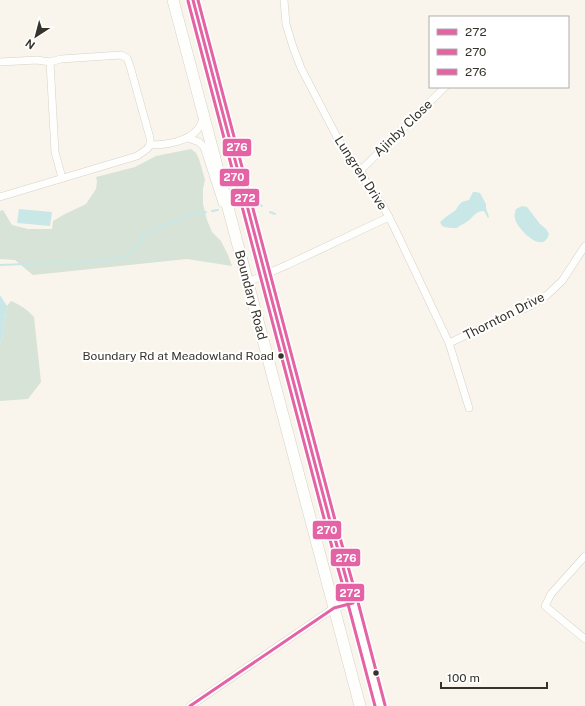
<svg xmlns="http://www.w3.org/2000/svg" width="585" height="706" viewBox="0 0 585 706" font-family="'Public Sans',sans-serif">
<style>
.green{fill:#d7e3d7}
.water{fill:#c9e7e6}
.lines{fill:none;stroke-linecap:round;stroke-linejoin:round}
.stream{stroke:#c9e7e6;stroke-width:2}
.minor-casing{stroke:#d5d2ca;stroke-width:8}
.trunk-casing{stroke:#d5d2ca;stroke-width:12}
.minor{stroke:#fefefc;stroke-width:7}
.trunk{stroke:#fefefc;stroke-width:11}
.bus-1-casing{stroke:#fff;stroke-width:6}
.bus-2-casing{stroke:#fff;stroke-width:6}
.bus-3-casing{stroke:#fff;stroke-width:6}
.bus-1{stroke:#e463a4;stroke-width:3}
.bus-2{stroke:#e463a4;stroke-width:3}
.bus-3{stroke:#e463a4;stroke-width:3}
.bus-dot{fill:#36332b;stroke:#fff;stroke-width:1.5}
.labels{text-anchor:middle;dominant-baseline:central;stroke-width:4;stroke-linejoin:round;paint-order:stroke}
.bus-label{font-size:12px;fill:#36332b;stroke:#fff;text-anchor:end}
.street-label{font-size:13px;fill:#36332b;stroke:#fff}
.line-badge{stroke:#fff;stroke-width:1.5}
.badge-label{font-size:11px;text-anchor:middle;font-weight:bold;fill:#fff}
</style>
<rect width="100%" height="100%" fill="#f9f5ec"/>
<!-- green -->
<g class="green">
<path d="M191,149L196,153L199,159L205,180L203,189V204L207,220L212,232L221,241L228,255L232,266L187,259L33,275L15,260L0,259V211L3,210L12,225L28,229H52L53,221L65,214L86,204L96,189L97,181L96,177L135,167L156,156Z"/>
<path d="M11,301C20,305 27,309 34,317L41,382L28,399L0,401V342L2,340L7,306Z"/>
</g>
<!-- water -->
<g class="water">
<path d="M473,192H476L480,193L486,204V208L489,217L488,218L484,211C476,211 473,217 468,221C464,224 460,225 457,228C452,228 447,228 442,226L440,222L447,216L456,210L458,206L462,202L469,200Z"/>
<path d="M522,206L527,207L540,224L546,229L549,234C543,256 517,228 515,219C514,216 515,212 516,209Z"/>
<path d="M19,209L52,212L50,226L17,223Z"/>
<path d="M0,295L7,306L2,340L0,342Z"/>
</g>
<g class="lines">
<!-- stream -->
<g class="stream">
<path d="M258,203L262,206"/>
<path d="M212,211L218,210"/>
<path d="M270,212L275,214"/>
<path d="M0,265L102,261L125,257L138,247L143,234L171,223L188,214L206,212"/>
</g>
<defs>
<g id="minor">
<path d="M284,0L286,24L293,47L301,68L337,137L350,159L361,170L367,185L382,204L395,229L449,343L469,408"/>
<path d="M0,62L37,60L50,62L61,59L121,55L127,58L130,66L150,138V145"/>
<path d="M50,62L55,152L62,178"/>
<path d="M188,138L199,142L204,147L222,203"/>
<path d="M150,145C165,145 188,142 198,129C201,126 202,121 203,117"/>
<path d="M361,170L445,87"/>
<path d="M0,197L137,156L147,149L150,145"/>
<path d="M248,282L287,265L389,217"/>
<path d="M449,343L532,305L547,295L562,281L585,246"/>
<path d="M585,556L551,594L545,606L585,639"/>
<path d="M190,706L334,608L353,603"/>
</g>
<g id="trunk">
<path d="M173,0L360,706"/>
<path d="M193,0L330,521L353,603L380,706"/>
</g>
</defs>
<!-- minor casing -->
<use href="#minor" class="minor-casing"/>
<!-- trunk casing -->
<use href="#trunk" class="trunk-casing"/>
<!-- minor -->
<use href="#minor" class="minor"/>
<!-- trunk -->
<use href="#trunk" class="trunk"/>
<defs>
<path id="bus-1" d="M190,706L334,608L353,603L330,521L193,0"/>
<path id="bus-2" d="M188,1L325,522L348,604L375,706"/>
<path id="bus-3" d="M198,0L335,520L358,602L385,705"/>
</defs>
<!-- bus-1 casing -->
<use href="#bus-1" class="bus-1-casing"/>
<!-- bus-2 casing -->
<use href="#bus-2" class="bus-2-casing"/>
<!-- bus-3 casing -->
<use href="#bus-3" class="bus-3-casing"/>
<!-- bus-1 -->
<use href="#bus-1" class="bus-1"/>
<!-- bus-2 -->
<use href="#bus-2" class="bus-2"/>
<!-- bus-3 -->
<use href="#bus-3" class="bus-3"/>
</g>
<!-- markers -->
<g class="bus-dot">
<circle cx="281" cy="356" r="3.5"/>
<circle cx="376" cy="673" r="3.5"/>
</g>
<g class="labels">
<!-- bus labels -->
<g class="bus-label">
<text x="274" y="356">Boundary Rd at Meadowland Road</text>
</g>
<!-- street labels -->
<g class="street-label">
<text transform="translate(403 128) rotate(-44)">Ajinby Close</text>
<text transform="translate(361 173) rotate(57)">Lungren Drive</text>
<text transform="translate(251 295) rotate(75)">Boundary Road</text>
<text transform="translate(504 316) rotate(-27)">Thornton Drive</text>
</g>
</g>
<g class="line-badge">
<rect x="222" y="138" width="30" height="19" rx="4" fill="#e463a4"/>
<rect x="219" y="168" width="31" height="19" rx="4" fill="#e463a4"/>
<rect x="230" y="188" width="30" height="19" rx="4" fill="#e463a4"/>
<rect x="312" y="520" width="30" height="20" rx="4" fill="#e463a4"/>
<rect x="330" y="548" width="31" height="19" rx="4" fill="#e463a4"/>
<rect x="335" y="583" width="30" height="19" rx="4" fill="#e463a4"/>
</g>
<g class="badge-label">
<text x="237" y="151">276</text>
<text x="234" y="181">270</text>
<text x="245" y="202">272</text>
<text x="327" y="534">270</text>
<text x="346" y="562">276</text>
<text x="350" y="597">272</text>
</g>
<!-- legend -->
<rect x="429" y="16" width="140" height="72" fill="#ffffff" stroke="#afadaa"/>
<rect x="437" y="29" width="20" height="6" fill="#e463a4" stroke="#afadaa"/>
<text x="465" y="36" font-size="12" fill="#36332b">272</text>
<rect x="437" y="49" width="20" height="6" fill="#e463a4" stroke="#afadaa"/>
<text x="465" y="56" font-size="12" fill="#36332b">270</text>
<rect x="437" y="69" width="20" height="6" fill="#e463a4" stroke="#afadaa"/>
<text x="465" y="76" font-size="12" fill="#36332b">276</text>
<!-- north arrow -->
<g transform="translate(36 36) rotate(216)" stroke="#ffffff" stroke-width="3" paint-order="stroke">
<path d="M0-3L7 15L0 10L-7 15Z" fill="#36332b"/>
<text y="-6" font-size="11" font-weight="bold" text-anchor="middle" fill="#36332b">N</text>
</g>
<!-- scale -->
<path d="M441 682v6h106v-6" fill="none" stroke="#36332b" stroke-width="2"/>
<text x="447" y="682" font-size="12" fill="#36332b" stroke="#ffffff" stroke-width="3" paint-order="stroke">100 m</text>
</svg>
